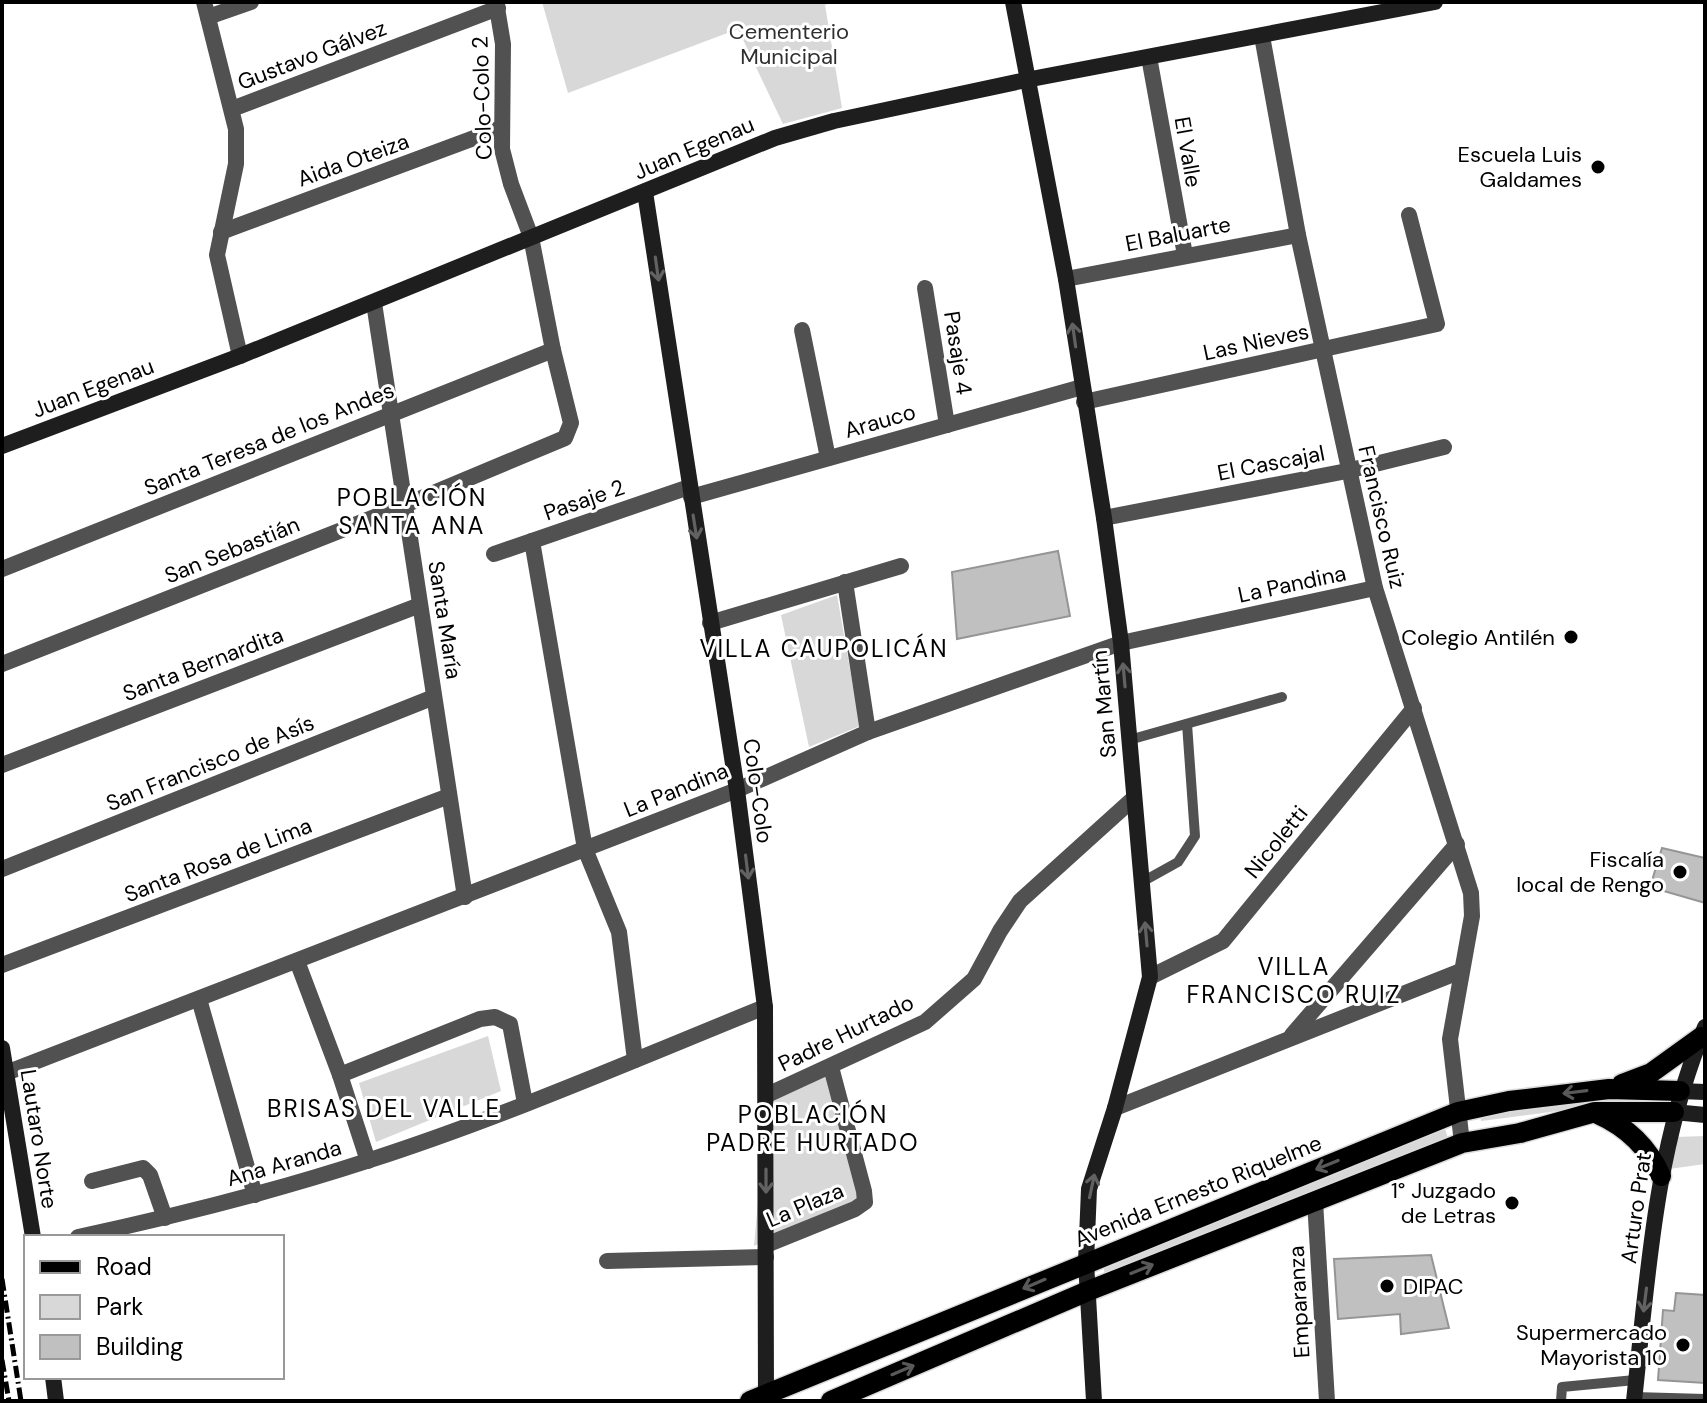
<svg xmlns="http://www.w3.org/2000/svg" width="1707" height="1403" viewBox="0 0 1707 1403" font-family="'DM Sans',sans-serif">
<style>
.green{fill:#d8d8d8}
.building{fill:#c0c0c0;stroke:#959595;stroke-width:2}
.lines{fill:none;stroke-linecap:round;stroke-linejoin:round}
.primary-casing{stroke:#dbdbdb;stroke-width:23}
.lane{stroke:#515151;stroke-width:10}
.street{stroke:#515151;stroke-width:16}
.secondary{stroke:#1e1e1e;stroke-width:16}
.primary{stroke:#000;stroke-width:20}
.rail{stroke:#000;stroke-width:5;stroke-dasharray:12 4 2 4;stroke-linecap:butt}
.oneway{stroke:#626262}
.oneway2{stroke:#595959}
.poi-dot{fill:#000;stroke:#fff;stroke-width:3}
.labels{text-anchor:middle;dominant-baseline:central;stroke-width:6;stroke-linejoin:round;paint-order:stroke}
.park-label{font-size:22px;fill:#2f2f2f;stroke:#fff}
.street-label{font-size:22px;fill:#000;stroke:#fff}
.poi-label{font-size:22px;fill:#000;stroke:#fff;text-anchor:end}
.neighbourhood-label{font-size:24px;letter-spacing:2px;fill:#000;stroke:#fff}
</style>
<rect width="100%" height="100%" fill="#fff"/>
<!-- green -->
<g class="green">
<path d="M542,2H833L825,5L842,108L783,124L738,29L568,93Z"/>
<path d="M837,595L860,726L809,747L781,615Z"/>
<path d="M488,1036L501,1091L376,1142L359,1083Z"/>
<path d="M826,1073L859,1200L754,1246L767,1100Z"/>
<path d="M1635,1092V1105L1573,1109L1481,1121L1480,1111Z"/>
<path d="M1445,1129L1449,1141L1105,1276L1103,1264Z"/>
<path d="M1705,1136V1164L1669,1169L1675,1137Z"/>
</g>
<!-- building -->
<g class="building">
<path d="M1058,551L1070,616L957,639L952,572Z"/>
<path d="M1662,848L1705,858V903L1650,887Z"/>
<path d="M1431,1255L1449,1328L1401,1334L1400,1314L1338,1319L1334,1259Z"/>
<path d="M1676,1293L1705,1295V1383L1658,1380L1663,1310L1674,1311Z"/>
</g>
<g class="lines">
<defs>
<g id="primary">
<path d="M1622,1084L1651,1073L1701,1037"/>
<path d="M1598,1114C1627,1127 1648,1147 1661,1176"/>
<path d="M750,1401L1458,1112L1509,1101L1609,1089L1680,1091"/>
<path d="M831,1401L1088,1291L1462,1143L1520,1133L1595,1112H1674"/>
</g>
</defs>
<!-- primary casing -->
<use href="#primary" class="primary-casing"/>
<!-- lane -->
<g class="lane">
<path d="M1129,740L1282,697"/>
<path d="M1142,882L1178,862L1195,836L1187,724"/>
<path d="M1634,1397L1705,1399"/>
<path d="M1561,1401L1562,1387L1635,1380"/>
</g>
<!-- street -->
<g class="street">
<path d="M204,2L236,129V164L217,255L240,356"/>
<path d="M208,17L251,2"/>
<path d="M1262,36L1298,235L1375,588L1471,893L1472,916L1450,1039L1462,1143"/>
<path d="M1149,57L1185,255"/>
<path d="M232,109L498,8"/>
<path d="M221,232L501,128"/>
<path d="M1066,279L1298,235"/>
<path d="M925,288L947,425"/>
<path d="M374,303L465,897"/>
<path d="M802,330L828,458"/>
<path d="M1084,402L1437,324L1409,215"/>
<path d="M691,497L1082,387"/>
<path d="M1104,518L1347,471L1444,447"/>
<path d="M532,541L585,849L619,932L635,1060"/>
<path d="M494,554L689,487"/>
<path d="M2,569L553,350"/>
<path d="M845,582L868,732"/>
<path d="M710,623L901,566"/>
<path d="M2,664L405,505L565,438L571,423L553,350L531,237L511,184L502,149L503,44L496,2"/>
<path d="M2,765L420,605"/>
<path d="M2,869L434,697"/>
<path d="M297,961L340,1075L368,1161"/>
<path d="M2,965L449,796"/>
<path d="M1150,977L1223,941L1414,708"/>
<path d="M199,999L255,1195"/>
<path d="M1292,1035L1457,844"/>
<path d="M6,1073L737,790L868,732L1121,643L1375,588"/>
<path d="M340,1075L480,1019L495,1017L510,1024L525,1103"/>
<path d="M767,1095L925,1022L974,979L1000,931L1020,901L1134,798"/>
<path d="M1115,1108L1461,971"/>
<path d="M92,1181L143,1168L150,1175L165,1218"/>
<path d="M1315,1201L1327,1401"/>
<path d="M78,1237C176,1216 272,1192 367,1161C501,1118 634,1060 765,1007"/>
<path d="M766,1245L855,1209L865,1202L864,1191L831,1067"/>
<path d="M607,1261L766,1257"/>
</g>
<!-- secondary -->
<g class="secondary">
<path d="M1013,2L1066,279L1104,518L1121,643L1150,977L1115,1108L1089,1189L1086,1262L1094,1401"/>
<path d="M645,192L737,790L765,1007L766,1401"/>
<path d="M2,446L240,356L775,138L834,121L1026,80L1435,2"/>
<path d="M2,1048L33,1237"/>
<path d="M1680,1091L1705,1092"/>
<path d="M1674,1112L1705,1115"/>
<path d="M53,1377L56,1401"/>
<path d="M1634,1401C1648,1273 1655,1147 1705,1027"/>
</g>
<!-- primary -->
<use href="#primary" class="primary"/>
<!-- rail -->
<g class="rail">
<path d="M2,1279L21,1401"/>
<path d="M2,1360L9,1401"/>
</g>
</g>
<!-- one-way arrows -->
<defs><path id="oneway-shaft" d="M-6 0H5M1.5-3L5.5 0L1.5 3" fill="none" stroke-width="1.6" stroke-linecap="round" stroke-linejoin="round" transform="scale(2)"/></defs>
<g class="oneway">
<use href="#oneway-shaft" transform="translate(657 269) rotate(82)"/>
<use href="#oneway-shaft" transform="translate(1074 335) rotate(-98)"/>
<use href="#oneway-shaft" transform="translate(695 527) rotate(81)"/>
<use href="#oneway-shaft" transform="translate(1124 675) rotate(-95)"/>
<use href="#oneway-shaft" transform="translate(747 867) rotate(83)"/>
<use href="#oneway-shaft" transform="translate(1146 934) rotate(-95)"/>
<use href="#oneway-shaft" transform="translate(766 1181) rotate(90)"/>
<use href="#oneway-shaft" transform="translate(1092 1186) rotate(-78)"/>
<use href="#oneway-shaft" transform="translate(1645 1300) rotate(97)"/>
</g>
<g class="oneway2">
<use href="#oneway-shaft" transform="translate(1575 1092) rotate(173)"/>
<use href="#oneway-shaft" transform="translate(1327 1165) rotate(158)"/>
<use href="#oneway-shaft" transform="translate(1142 1269) rotate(-22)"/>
<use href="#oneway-shaft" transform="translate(1034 1284) rotate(157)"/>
<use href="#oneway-shaft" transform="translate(903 1370) rotate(-23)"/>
</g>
<!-- markers -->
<g class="poi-dot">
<circle cx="1598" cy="167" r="8"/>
<circle cx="1571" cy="637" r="8"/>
<circle cx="1680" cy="872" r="8"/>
<circle cx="1512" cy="1203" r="8"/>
<circle cx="1387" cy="1286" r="8"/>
<circle cx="1683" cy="1345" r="8"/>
</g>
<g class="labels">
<!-- park labels -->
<g class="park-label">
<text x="789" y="31">Cementerio<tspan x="789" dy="25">Municipal</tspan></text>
</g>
<!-- street labels -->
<g class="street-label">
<text transform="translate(312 55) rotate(-21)">Gustavo Gálvez</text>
<text transform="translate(482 98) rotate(-92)">Colo-Colo 2</text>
<text transform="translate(694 148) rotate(-23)">Juan Egenau</text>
<text transform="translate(1188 152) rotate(80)">El Valle</text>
<text transform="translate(353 160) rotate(-20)">Aida Oteiza</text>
<text transform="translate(1178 234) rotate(-11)">El Baluarte</text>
<text transform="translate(1256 342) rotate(-12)">Las Nieves</text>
<text transform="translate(958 353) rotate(81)">Pasaje 4</text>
<text transform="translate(93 388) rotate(-21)">Juan Egenau</text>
<text transform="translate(880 421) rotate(-16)">Arauco</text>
<text transform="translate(269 439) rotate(-22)">Santa Teresa de los Andes</text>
<text transform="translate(1271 463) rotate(-11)">El Cascajal</text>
<text transform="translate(584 500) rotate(-19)">Pasaje 2</text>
<text transform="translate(1382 517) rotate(77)">Francisco Ruiz</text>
<text transform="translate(232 550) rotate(-22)">San Sebastián</text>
<text transform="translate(1292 584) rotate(-12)">La Pandina</text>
<text transform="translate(445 620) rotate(81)">Santa María</text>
<text transform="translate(203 664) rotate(-21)">Santa Bernardita</text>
<text transform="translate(1104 704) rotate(-95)">San Martín</text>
<text transform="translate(210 763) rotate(-22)">San Francisco de Asís</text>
<text transform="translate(676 790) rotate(-22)">La Pandina</text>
<text transform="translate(758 791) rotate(82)">Colo-Colo</text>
<text transform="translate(1276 842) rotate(-51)">Nicoletti</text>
<text transform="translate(218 860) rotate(-21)">Santa Rosa de Lima</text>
<text transform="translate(846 1033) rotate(-26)">Padre Hurtado</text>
<text transform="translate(39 1139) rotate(81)">Lautaro Norte</text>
<text transform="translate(284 1163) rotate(-16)">Ana Aranda</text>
<text transform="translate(1198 1191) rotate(-22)">Avenida Ernesto Riquelme</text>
<text transform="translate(805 1205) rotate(-23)">La Plaza</text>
<text transform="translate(1636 1208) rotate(-82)">Arturo Prat</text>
<text transform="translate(1299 1302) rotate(-93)">Emparanza</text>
</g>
<!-- poi labels -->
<g class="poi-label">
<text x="1582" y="154">Escuela Luis<tspan x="1582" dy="25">Galdames</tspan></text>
<text x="1555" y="637">Colegio Antilén</text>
<text x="1664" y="859">Fiscalía<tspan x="1664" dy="25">local de Rengo</tspan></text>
<text x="1496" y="1190">1° Juzgado<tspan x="1496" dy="25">de Letras</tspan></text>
<text x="1403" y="1286" text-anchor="start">DIPAC</text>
<text x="1667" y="1332">Supermercado<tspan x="1667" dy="25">Mayorista 10</tspan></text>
</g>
<!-- neighbourhood labels -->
<g class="neighbourhood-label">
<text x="412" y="497">POBLACIÓN<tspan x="412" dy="28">SANTA ANA</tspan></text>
<text x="824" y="648">VILLA CAUPOLICÁN</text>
<text x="1294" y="966">VILLA<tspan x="1294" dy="28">FRANCISCO RUIZ</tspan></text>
<text x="384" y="1108">BRISAS DEL VALLE</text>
<text x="813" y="1114">POBLACIÓN<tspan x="813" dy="28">PADRE HURTADO</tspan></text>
</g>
</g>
<!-- border -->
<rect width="1707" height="1403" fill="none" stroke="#000000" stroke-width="8"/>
<!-- legend -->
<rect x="24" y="1235" width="260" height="144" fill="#ffffff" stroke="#999999" stroke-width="2"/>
<rect x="40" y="1261" width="40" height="12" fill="#000000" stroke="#999999" stroke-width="2"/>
<text x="96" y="1275" font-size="24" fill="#000000">Road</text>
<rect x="40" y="1295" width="40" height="24" fill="#d8d8d8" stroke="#999999" stroke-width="2"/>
<text x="96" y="1315" font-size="24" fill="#000000">Park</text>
<rect x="40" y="1335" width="40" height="24" fill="#c0c0c0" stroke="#999999" stroke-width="2"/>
<text x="96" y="1355" font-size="24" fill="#000000">Building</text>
</svg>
